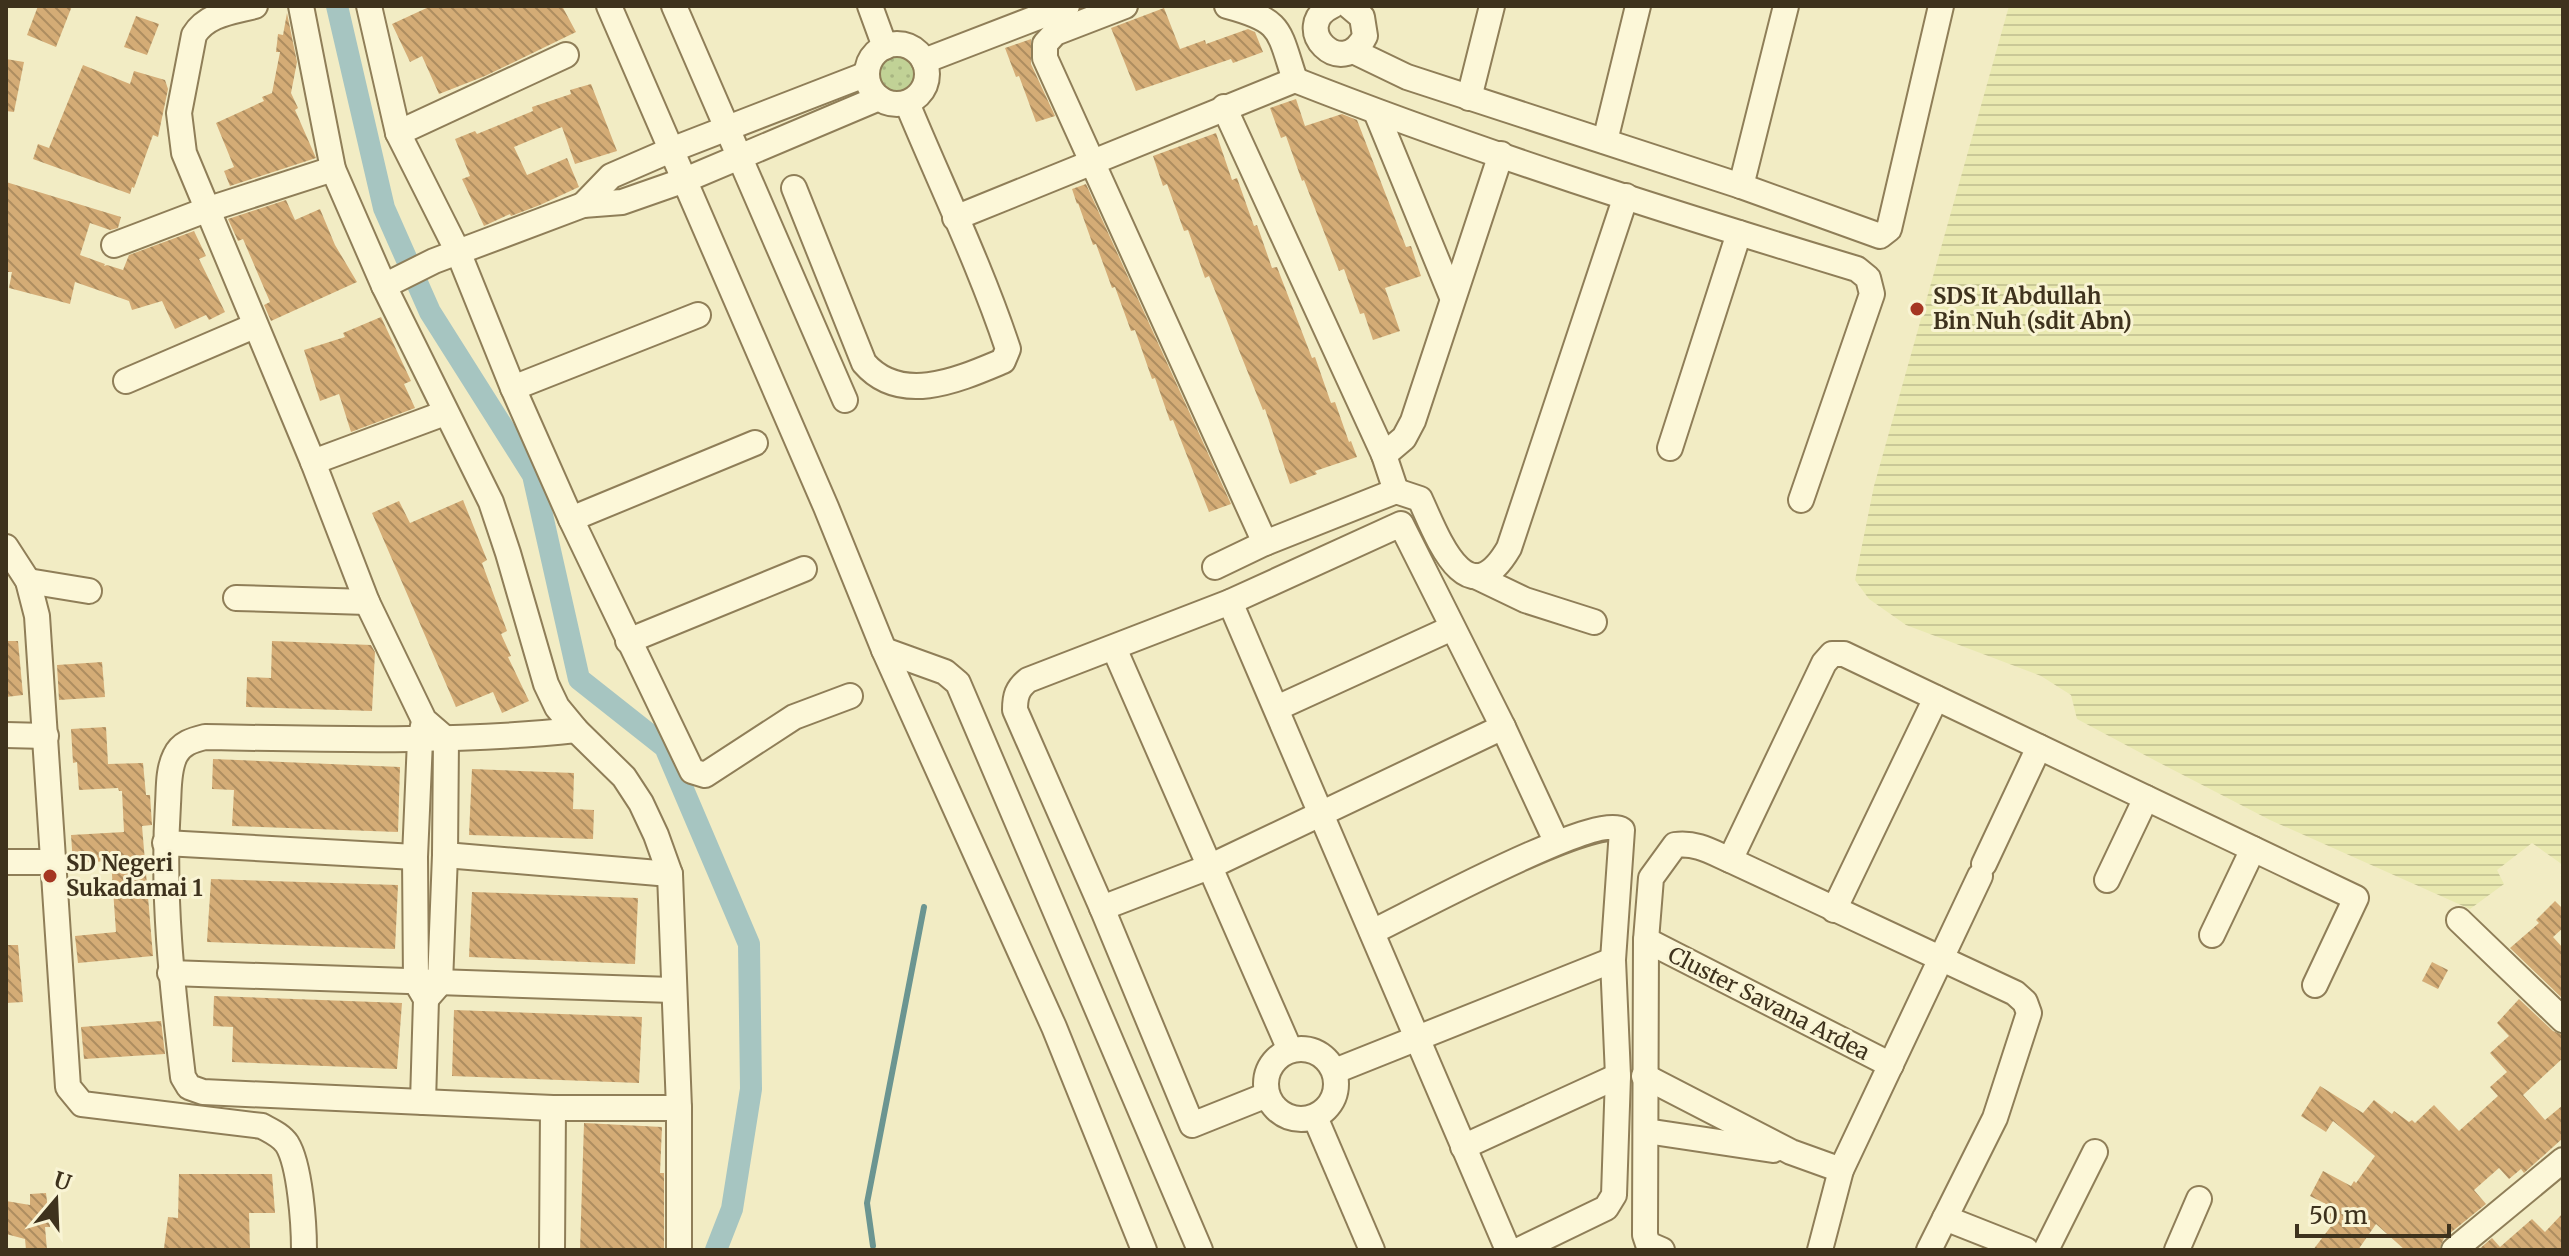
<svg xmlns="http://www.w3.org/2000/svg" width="2569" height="1256" viewBox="0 0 2569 1256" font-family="Merriweather,serif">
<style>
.farmland{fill:url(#farmland-rules)}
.grass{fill:url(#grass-dots)}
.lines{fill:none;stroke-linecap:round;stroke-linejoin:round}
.stream{stroke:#6b9591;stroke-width:6}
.canal{stroke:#a6c5c1;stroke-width:22}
.building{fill:url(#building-back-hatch)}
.street-casing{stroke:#8f7e58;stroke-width:28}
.street{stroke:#fcf7d8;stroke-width:24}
.poi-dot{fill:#a53622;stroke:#f9f4d4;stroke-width:3}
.labels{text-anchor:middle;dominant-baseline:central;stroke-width:6;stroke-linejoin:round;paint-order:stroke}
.poi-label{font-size:22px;font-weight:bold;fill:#3e321d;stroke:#f9f4d4;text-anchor:start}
.street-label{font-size:22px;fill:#3e321d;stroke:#f9f4d4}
</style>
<defs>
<pattern id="farmland-rules" width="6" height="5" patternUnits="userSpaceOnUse" patternTransform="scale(2)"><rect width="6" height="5" fill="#e9e9b0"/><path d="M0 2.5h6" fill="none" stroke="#c9c897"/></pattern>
<pattern id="grass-dots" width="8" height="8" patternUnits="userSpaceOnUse" patternTransform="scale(2)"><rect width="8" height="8" fill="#c1d296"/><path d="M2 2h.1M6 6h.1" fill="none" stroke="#a7b581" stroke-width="1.8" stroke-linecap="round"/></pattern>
<pattern id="building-back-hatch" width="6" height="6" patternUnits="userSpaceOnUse" patternTransform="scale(2)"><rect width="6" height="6" fill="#d4ac76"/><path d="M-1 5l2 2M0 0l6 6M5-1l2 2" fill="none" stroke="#ad8d60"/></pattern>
</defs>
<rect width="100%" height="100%" fill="#f2ecc4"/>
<!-- farmland -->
<path class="farmland" d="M2009,6H2563V865L2532,843L2497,870L2504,884L2470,909L2270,820L2156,761L2077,719L2071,695L2041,676L1906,625L1869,599L1855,580L1874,486Z"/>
<!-- grass -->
<circle class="grass" cx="898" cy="73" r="20"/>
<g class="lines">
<!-- stream -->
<path class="stream" d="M873,1246L867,1203L924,907"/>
<!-- canal -->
<path class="canal" d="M337,6L384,208L430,312L533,475L579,679L665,747L749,944L751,1089L732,1209L716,1250"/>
</g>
<!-- building -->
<g class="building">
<path d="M38,6H72L56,47L27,35Z"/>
<path d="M431,6H562L576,32L485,76L439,94L422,56L410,62L392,24Z"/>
<path d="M1164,8L1180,49L1205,40L1206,44L1248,29L1255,32L1263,52L1233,63L1231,59L1136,91L1111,28Z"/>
<path d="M287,13L297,62L291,93L298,108L295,110L316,158L230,186L224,171L234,167L216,123L264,101L262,97L272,93L280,52H276L278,34L283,35Z"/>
<path d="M136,16L159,24L147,55L124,47Z"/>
<path d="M1031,39V64L1055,116L1036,122L1019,76L1016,77L1005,48Z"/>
<path d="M6,59L24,62L14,112L6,111Z"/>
<path d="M83,65L130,84L134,71L165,80L168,89L158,137L153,135L134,188L132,187L130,194L33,159L38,144L49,148Z"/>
<path d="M591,84L617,151L575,164L562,127L514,147L527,175L567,158L579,187L540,205L511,216L510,214L484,226L462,179L470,176L455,139L475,131L477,134L533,111L532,107L571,94L570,90Z"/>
<path d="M1296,99L1305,126L1342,114L1357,120L1406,247L1411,246L1421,276L1385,288L1400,331L1373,340L1364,313L1360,314L1344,269L1339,271L1304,180L1302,181L1286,136L1281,138L1270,108Z"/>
<path d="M1216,133L1232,180L1237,178L1254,226L1257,225L1272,268L1277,267L1312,358L1315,357L1331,403L1335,402L1349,442L1351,441L1357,457L1315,471L1317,474L1290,484L1265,409L1263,410L1209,276L1205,278L1188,230L1184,231L1167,184L1163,186L1153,156Z"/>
<path d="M6,182L121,217L118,228L110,230L90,223L80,255L105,264L104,266L107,265L123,270L129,255L194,231L206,256L199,259L225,312L209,320L206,315L175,329L162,301L132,310L129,301L75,282L70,304L9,288L12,272H6Z"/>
<path d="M1086,184L1231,504L1209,512L1173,420L1170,421L1155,378L1152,379L1135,330L1131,331L1115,287L1112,288L1096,244L1093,245L1078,203L1077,204L1072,189Z"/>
<path d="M286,200L295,220L320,209L335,245L357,282L271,321L264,305L270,302L243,239L238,241L228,219Z"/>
<path d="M381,317L411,381L404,384L415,408L351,432L339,394L320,401L304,350L345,337L343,333Z"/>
<path d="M463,500L487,560L482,563L507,631L501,634L511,656L508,657L529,701L502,713L493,692L456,707L372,513L399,501L410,523Z"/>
<path d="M6,641H18L23,695L6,697Z"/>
<path d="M272,641L371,645L375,652L372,711L246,707L247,677L271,678Z"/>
<path d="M102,662L105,697L59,700L57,665Z"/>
<path d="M106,727L108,764L143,763L146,795H150L152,825L142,826L153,956L78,963L75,936L116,932L111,861L73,863L71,835L124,832L122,791H119L118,788L79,790L77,762L73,763L71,729Z"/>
<path d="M213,759L400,767L398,832L232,826L234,790L212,789Z"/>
<path d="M472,769L574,773L573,809L594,810L593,839L469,835Z"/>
<path d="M211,879L398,885L395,949L207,942Z"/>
<path d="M472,892L638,898L635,964L469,957Z"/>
<path d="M2555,901L2563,909V928L2553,937L2563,948V999L2510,948L2539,923L2536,920Z"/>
<path d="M6,945H18L23,1002L6,1003Z"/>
<path d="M2432,962L2448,970L2438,989L2422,981Z"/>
<path d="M214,996L402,1003L397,1069L232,1062L233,1027L213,1026Z"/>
<path d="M2519,999L2553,1031L2563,1035V1058L2523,1095L2545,1120L2563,1105V1138L2524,1173L2521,1169L2509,1179L2499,1168L2474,1190L2486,1204L2444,1238L2439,1250H2405L2376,1224L2358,1250H2313L2332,1225L2326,1220L2334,1208L2310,1196L2323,1171L2351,1186L2354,1181L2356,1183L2375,1156L2333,1121L2326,1132L2301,1116L2320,1086L2363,1113L2374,1100L2392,1114L2394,1111L2409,1122L2412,1120L2415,1123L2434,1105L2459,1131L2498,1096L2490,1087L2507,1072L2490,1053L2509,1036L2497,1023Z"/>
<path d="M454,1010L642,1017L639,1083L452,1076Z"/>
<path d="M161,1021L165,1054L84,1059L81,1027Z"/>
<path d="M584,1123L662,1127L660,1173H664V1250H580Z"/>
<path d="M179,1174H272L275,1213H249L250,1250L164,1248L168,1217L178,1218Z"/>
<path d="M46,1193L50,1227H45L47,1250H26L25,1239L6,1234V1201L30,1205V1194Z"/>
<path d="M2563,1213V1250H2478L2492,1238L2500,1247L2532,1219L2545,1232Z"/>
</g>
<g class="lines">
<defs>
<g id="street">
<path d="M255,6C232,12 207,14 194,35L179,113L184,153L313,462L367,602L424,720L446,739L445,855L440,983L426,999"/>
<path d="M301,6L333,169L384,286L491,502L508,553L546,684L557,707L576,730L624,777L641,803L656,835L670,874L679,1108V1250"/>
<path d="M369,6L398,133L459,254L513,388L571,519L692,771L705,775L794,717L850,696"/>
<path d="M609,6L826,507L884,650L1054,1027L1144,1250"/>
<path d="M674,6L845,400"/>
<path d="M870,6L885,47"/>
<path d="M1125,6L1055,33L1045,44V58L1265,543"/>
<path d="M1227,6C1283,21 1278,29 1295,80"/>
<path d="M1332,6C1289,27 1342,82 1365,36L1362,17L1349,6"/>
<circle cx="897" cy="74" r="30"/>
<path d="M1353,51L1407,77L1741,186L1880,236L1889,229L1941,6"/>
<path d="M924,61L1067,6"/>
<path d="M1469,98L1492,6"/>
<path d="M1224,107L1384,455L1396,491"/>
<path d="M1376,112L1452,297"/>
<path d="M398,133L566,55"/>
<path d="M1605,141L1638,6"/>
<path d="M1741,186L1786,6"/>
<path d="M794,188L864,363C901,406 960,379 1003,361L1008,349C980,265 941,185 907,103"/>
<path d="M583,205L611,176L671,150L867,74"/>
<path d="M955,218L1295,80C1478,152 1668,212 1857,269L1868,278L1872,294L1801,500"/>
<path d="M114,245L206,210L333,169"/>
<path d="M384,286L434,261L583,205L622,202L685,180L879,98"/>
<path d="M126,381L254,326"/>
<path d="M513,388L698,315"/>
<path d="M1670,448L1739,233"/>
<path d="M1384,455L1404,438L1413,421L1501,154"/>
<path d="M313,462L445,413"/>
<path d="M571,519L755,443"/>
<path d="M6,547L28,581L37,616L68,1087L82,1104L262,1126C271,1131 281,1135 287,1144C300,1165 304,1224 304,1250"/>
<path d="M1215,567L1265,543L1396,491L1420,499C1437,536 1467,620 1509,548L1626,196"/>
<path d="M1475,576L1525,600L1594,622"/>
<path d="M28,581L89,591"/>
<path d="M236,598L367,602"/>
<path d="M1230,602L1508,1250"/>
<path d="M628,641L804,569"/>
<path d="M1114,648L1290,1050"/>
<path d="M884,650L945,672L958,683L1200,1250"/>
<path d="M1277,708L1452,628"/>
<path d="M576,730C453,743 329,739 205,737C193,740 181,743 175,756C168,770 169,789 168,804C162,895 172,986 183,1077L189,1087L203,1092L553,1108H679"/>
<path d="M6,735L46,736"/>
<path d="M165,843L415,857"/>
<path d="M445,855L670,874"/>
<path d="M1730,860L1824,663L1832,654H1844L2356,898L2315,985"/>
<path d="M6,862H55"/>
<path d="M1984,864L2039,747"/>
<path d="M2107,880L2146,798"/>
<path d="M1102,908L1209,867L1503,727"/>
<path d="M1834,910L1936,698"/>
<path d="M2459,920L2563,1020"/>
<path d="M1372,932C1408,915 1596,812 1622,830L1613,960L1618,1076L1614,1195L1606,1208L1519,1250"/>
<path d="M2212,935L2253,849"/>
<path d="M1646,940L1891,1065"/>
<path d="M170,973L672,990"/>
<circle cx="1301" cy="1084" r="35"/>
<path d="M1335,1071L1613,960"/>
<path d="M1644,1076L1791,1152L1841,1170"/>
<path d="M1267,1095L1192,1125L1102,908L1015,710C1015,696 1017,689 1028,680L1230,602L1401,524L1503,727L1556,841"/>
<path d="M423,1102L426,999L416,982L415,857L420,740L423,726"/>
<path d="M1315,1117L1372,1250"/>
<path d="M1646,1131L1773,1150"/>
<path d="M1463,1147L1618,1076"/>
<path d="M1945,1218L2026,1250"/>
<path d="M552,1250L553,1108"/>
<path d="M1662,1250L1648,1244L1645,1235L1646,940L1651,878L1675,845C1696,842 1712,852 1730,860L2015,993L2025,1002L2029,1013L1995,1118L1929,1250"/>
<path d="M1820,1250L1841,1170L1980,876"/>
<path d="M2046,1250L2095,1152"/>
<path d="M2177,1250L2199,1199"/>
<path d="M2454,1250L2563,1160"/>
</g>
</defs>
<!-- street casing -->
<use href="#street" class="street-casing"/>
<!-- street -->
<use href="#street" class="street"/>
</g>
<!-- markers -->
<g class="poi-dot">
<circle cx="1917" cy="309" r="8"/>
<circle cx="50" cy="876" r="8"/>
</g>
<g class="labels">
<!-- poi labels -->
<g class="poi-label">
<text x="1933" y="296">SDS It Abdullah<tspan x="1933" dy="25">Bin Nuh (sdit Abn)</tspan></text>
<text x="66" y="863">SD Negeri<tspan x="66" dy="25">Sukadamai 1</tspan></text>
</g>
<!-- street labels -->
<g class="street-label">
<text transform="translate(1769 1003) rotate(27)">Cluster Savana Ardea</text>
</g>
</g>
<!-- border -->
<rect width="2569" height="1256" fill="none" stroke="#3e321d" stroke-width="16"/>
<!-- north arrow -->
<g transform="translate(56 1200) rotate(19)" stroke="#f9f4d4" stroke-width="6" paint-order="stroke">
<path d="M0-6L14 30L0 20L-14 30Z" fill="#3e321d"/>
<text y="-12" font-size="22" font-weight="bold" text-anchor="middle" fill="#3e321d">U</text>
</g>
<!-- scale -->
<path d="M2297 1224v12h152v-12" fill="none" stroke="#3e321d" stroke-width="4"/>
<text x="2309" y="1224" font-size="24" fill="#3e321d" stroke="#f9f4d4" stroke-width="6" paint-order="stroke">50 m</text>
</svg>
